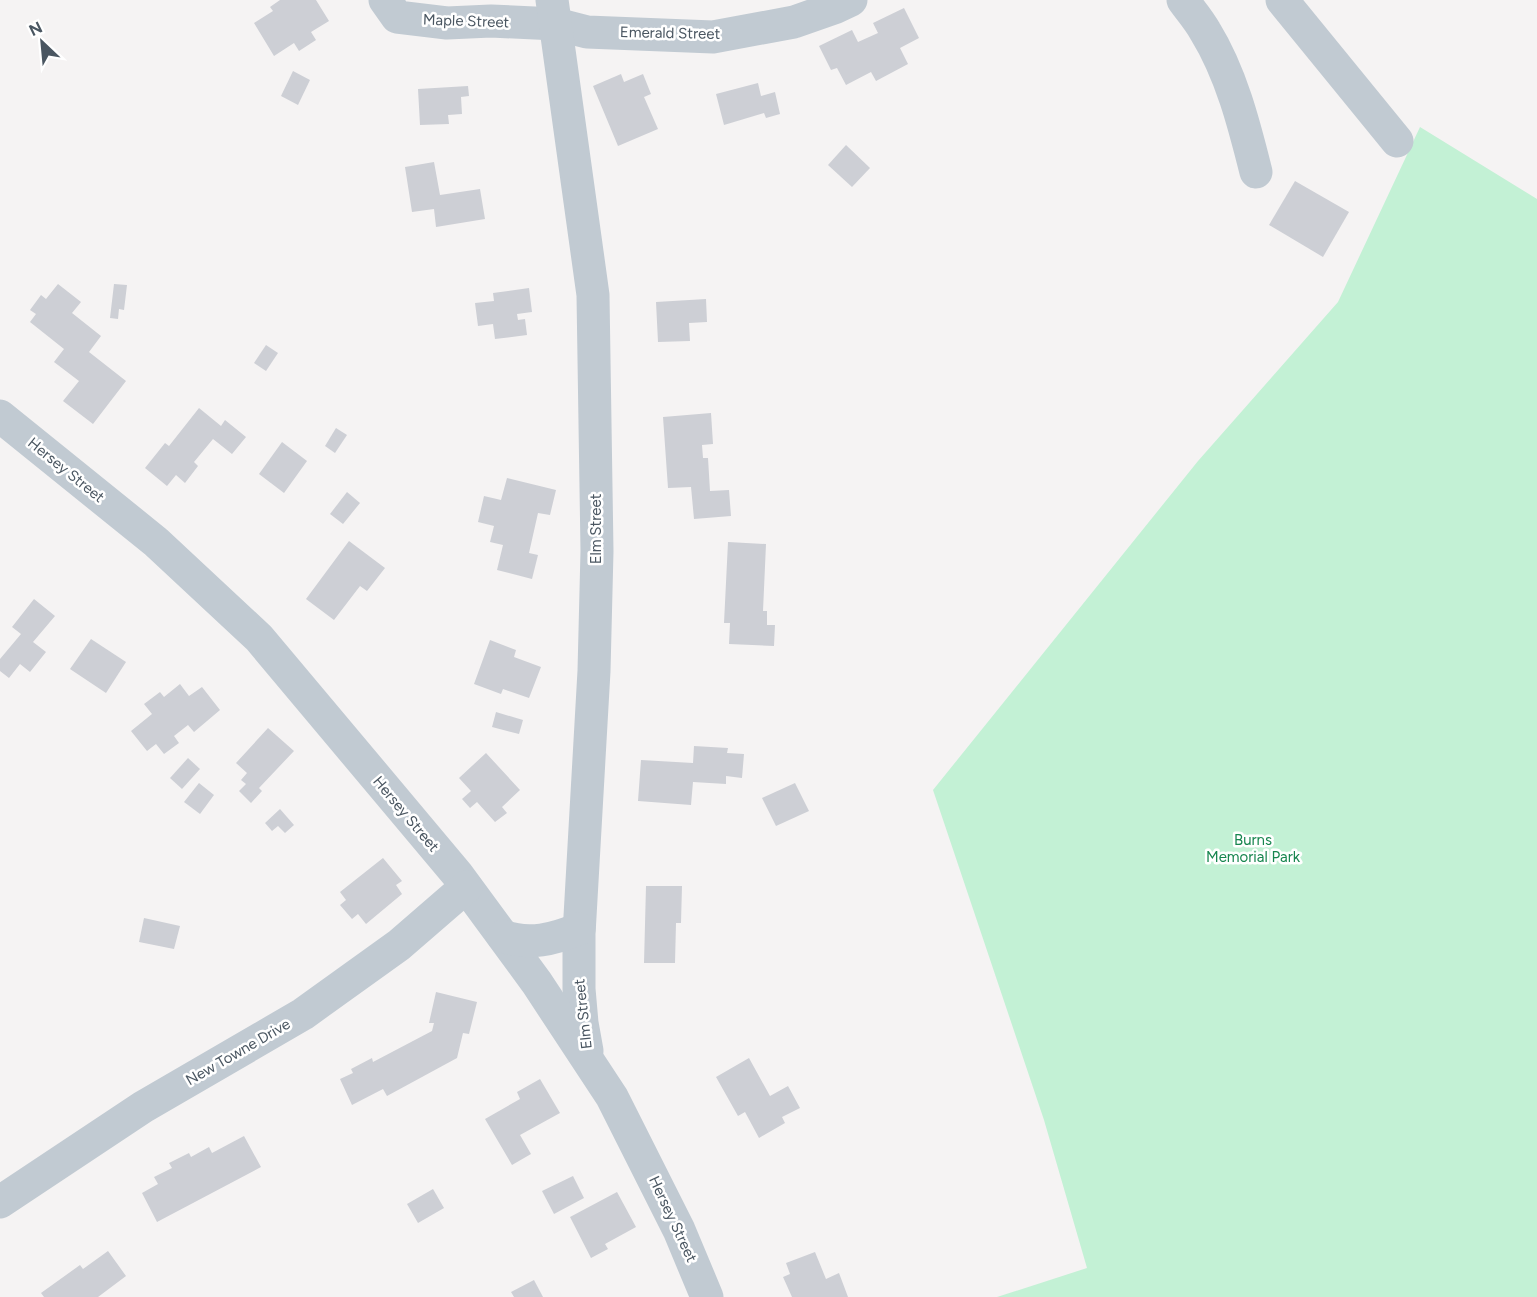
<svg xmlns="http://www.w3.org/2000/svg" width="1537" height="1297" viewBox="0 0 1537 1297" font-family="Figtree,sans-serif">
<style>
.green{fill:#c3f1d5}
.building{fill:#cdcfd5}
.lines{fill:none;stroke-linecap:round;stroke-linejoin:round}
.minor{stroke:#c1cad2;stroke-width:33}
.labels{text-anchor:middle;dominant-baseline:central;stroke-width:5;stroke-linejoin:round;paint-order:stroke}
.street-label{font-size:15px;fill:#4a5661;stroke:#fff}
.park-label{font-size:15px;fill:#17864f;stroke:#fff}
</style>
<rect width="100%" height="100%" fill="#f5f3f3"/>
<!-- green -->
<path class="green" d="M1420,127L1537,199V1297H997L1087,1268L1044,1120L933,790L1198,461L1338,302Z"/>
<!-- building -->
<g class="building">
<path d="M280,0H316L329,21L311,32L316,40L299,51L294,43L274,56L254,23L273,11L270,7Z"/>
<path d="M904,8L919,38L900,48L908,64L876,81L871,72L846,85L837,68L831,70L819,46L852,30L858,42L878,33L873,23Z"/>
<path d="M293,71L310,80L298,105L281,96Z"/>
<path d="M621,74L624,82L643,74L651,94L644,97L658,129L618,146L593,86Z"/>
<path d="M758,83L761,96L775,92L780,114L766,118L764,113L724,125L716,94Z"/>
<path d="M468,86L469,96L461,97L462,114L448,115L449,124L420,125L418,89Z"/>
<path d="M846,145L870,168L852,187L828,165Z"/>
<path d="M434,162L440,195L480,189L485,219L436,227L434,209L412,212L405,167Z"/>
<path d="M1295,181L1349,212L1323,257L1269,225Z"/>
<path d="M58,284L81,302L72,313L101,336L89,352L126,381L93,424L63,401L79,381L54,362L64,349L30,322L36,314L30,310L41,295L46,299Z"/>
<path d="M114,284L127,285L124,310L119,309L118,319L110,318Z"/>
<path d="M529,288L532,312L517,314L518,320L525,319L527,335L495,339L493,324L478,326L475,303L494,301L493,293Z"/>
<path d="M706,299L707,322L689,323L690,341L658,342L656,302Z"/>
<path d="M266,345L278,353L266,371L254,363Z"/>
<path d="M199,408L221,426L225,420L246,437L232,454L213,439L194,462L198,466L185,483L176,475L167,486L145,468L165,443L169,446Z"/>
<path d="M711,413L713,444L702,445L703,458H708L710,491L729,490L731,516L694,519L691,487L668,488L663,417Z"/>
<path d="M336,428L347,435L335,453L325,446Z"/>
<path d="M282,442L307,461L284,493L259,474Z"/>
<path d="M507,478L556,490L550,515L538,513L529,553L538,555L532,579L497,570L503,545L490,542L494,526L478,522L484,496L501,500Z"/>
<path d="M347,492L360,503L343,524L330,514Z"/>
<path d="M349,541L385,568L367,591L360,586L334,620L306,599Z"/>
<path d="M728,542L766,544L763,611H767V625H775L774,646L729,644L730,623H724Z"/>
<path d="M34,599L55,616L33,642L46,652L30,672L20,664L9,678L0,671V659L21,634L12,627Z"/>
<path d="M91,639L126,662L106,693L70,669Z"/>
<path d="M490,640L516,650L514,657L541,667L529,698L503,689L501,694L474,684Z"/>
<path d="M180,684L189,696L202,687L220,710L194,732L188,725L174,736L179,743L164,754L156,744L147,751L131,731L152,714L144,704L160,692L164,697Z"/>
<path d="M496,712L523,720L519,734L492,727Z"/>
<path d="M268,728L294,751L259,788L262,791L251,803L239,791L246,784L241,780L247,773L236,763Z"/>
<path d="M694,746L728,748L727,753L744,754L742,778L726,776V784L693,782L691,805L638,801L641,760L693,763Z"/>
<path d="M486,753L520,790L502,807L507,813L495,822L477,802L470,808L462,799L471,791L459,778Z"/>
<path d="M188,758L200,769L182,789L170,778Z"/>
<path d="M199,783L214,795L200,814L184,802Z"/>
<path d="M795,783L809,811L776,826L762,798Z"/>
<path d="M280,809L294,825L285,833L278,826L272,831L265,823Z"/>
<path d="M383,858L402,881L396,885L402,894L366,924L358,914L352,919L340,905L346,900L340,892Z"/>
<path d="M646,886H682L681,923H676L675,963H644Z"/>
<path d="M144,918L180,926L174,949L139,942Z"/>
<path d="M436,992L477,1002L469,1034L463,1033L457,1058L387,1096L383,1089L352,1105L340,1079L353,1073L351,1069L372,1058L373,1062L432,1031L434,1023H429Z"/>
<path d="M749,1058L770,1096L788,1086L800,1108L782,1117L785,1123L759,1138L745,1112L738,1116L716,1077Z"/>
<path d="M540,1079L560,1113L520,1135L531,1154L512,1165L485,1119L520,1099L517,1092Z"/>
<path d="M244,1136L261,1167L157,1222L142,1193L158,1184L154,1177L172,1168L169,1163L189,1153L191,1157L209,1147L212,1153Z"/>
<path d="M573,1176L584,1198L554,1214L542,1191Z"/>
<path d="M433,1189L444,1208L418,1223L407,1204Z"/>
<path d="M617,1192L636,1227L605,1244L608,1249L591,1258L570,1217Z"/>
<path d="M108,1251L126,1276L98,1297H44L41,1293L80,1265L83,1269Z"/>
<path d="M815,1252L826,1279L839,1273L848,1297H792L783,1277L790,1274L786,1263Z"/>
<path d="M534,1280L543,1297H514L511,1292Z"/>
</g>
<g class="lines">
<!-- minor -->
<g class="minor">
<path d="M385,0L397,17L447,23L491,21L556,24L587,32L713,37L794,22L834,8L851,0"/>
<path d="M552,0L593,295L597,551L594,671L579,934V989L582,1023L587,1051"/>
<path d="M1183,0C1190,10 1199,20 1205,31C1231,73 1244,124 1256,172"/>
<path d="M1282,0L1397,141"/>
<path d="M0,416L156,542L259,638L457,874L537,983L612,1097L679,1230L707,1297"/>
<path d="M503,936C529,946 554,939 579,929"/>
<path d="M0,1202L143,1107L303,1014L399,945L466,887"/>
</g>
</g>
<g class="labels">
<!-- street labels -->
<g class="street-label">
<text transform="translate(466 21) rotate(2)">Maple Street</text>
<text transform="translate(670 33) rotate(1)">Emerald Street</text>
<text transform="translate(66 470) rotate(39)">Hersey Street</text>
<text transform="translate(596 529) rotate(-90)">Elm Street</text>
<text transform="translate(406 814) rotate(50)">Hersey Street</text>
<text transform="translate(583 1014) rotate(-96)">Elm Street</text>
<text transform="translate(238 1052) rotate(-30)">New Towne Drive</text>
<text transform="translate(673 1219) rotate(65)">Hersey Street</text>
</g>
<!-- park labels -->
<g class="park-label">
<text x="1253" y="840">Burns<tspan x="1253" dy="17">Memorial Park</tspan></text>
</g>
</g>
<!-- north arrow -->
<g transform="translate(42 42) rotate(334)" stroke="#ffffff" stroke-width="4.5" paint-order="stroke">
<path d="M0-4.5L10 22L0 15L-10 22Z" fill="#4a5661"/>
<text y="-9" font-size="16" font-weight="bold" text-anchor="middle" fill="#4a5661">N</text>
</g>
</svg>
